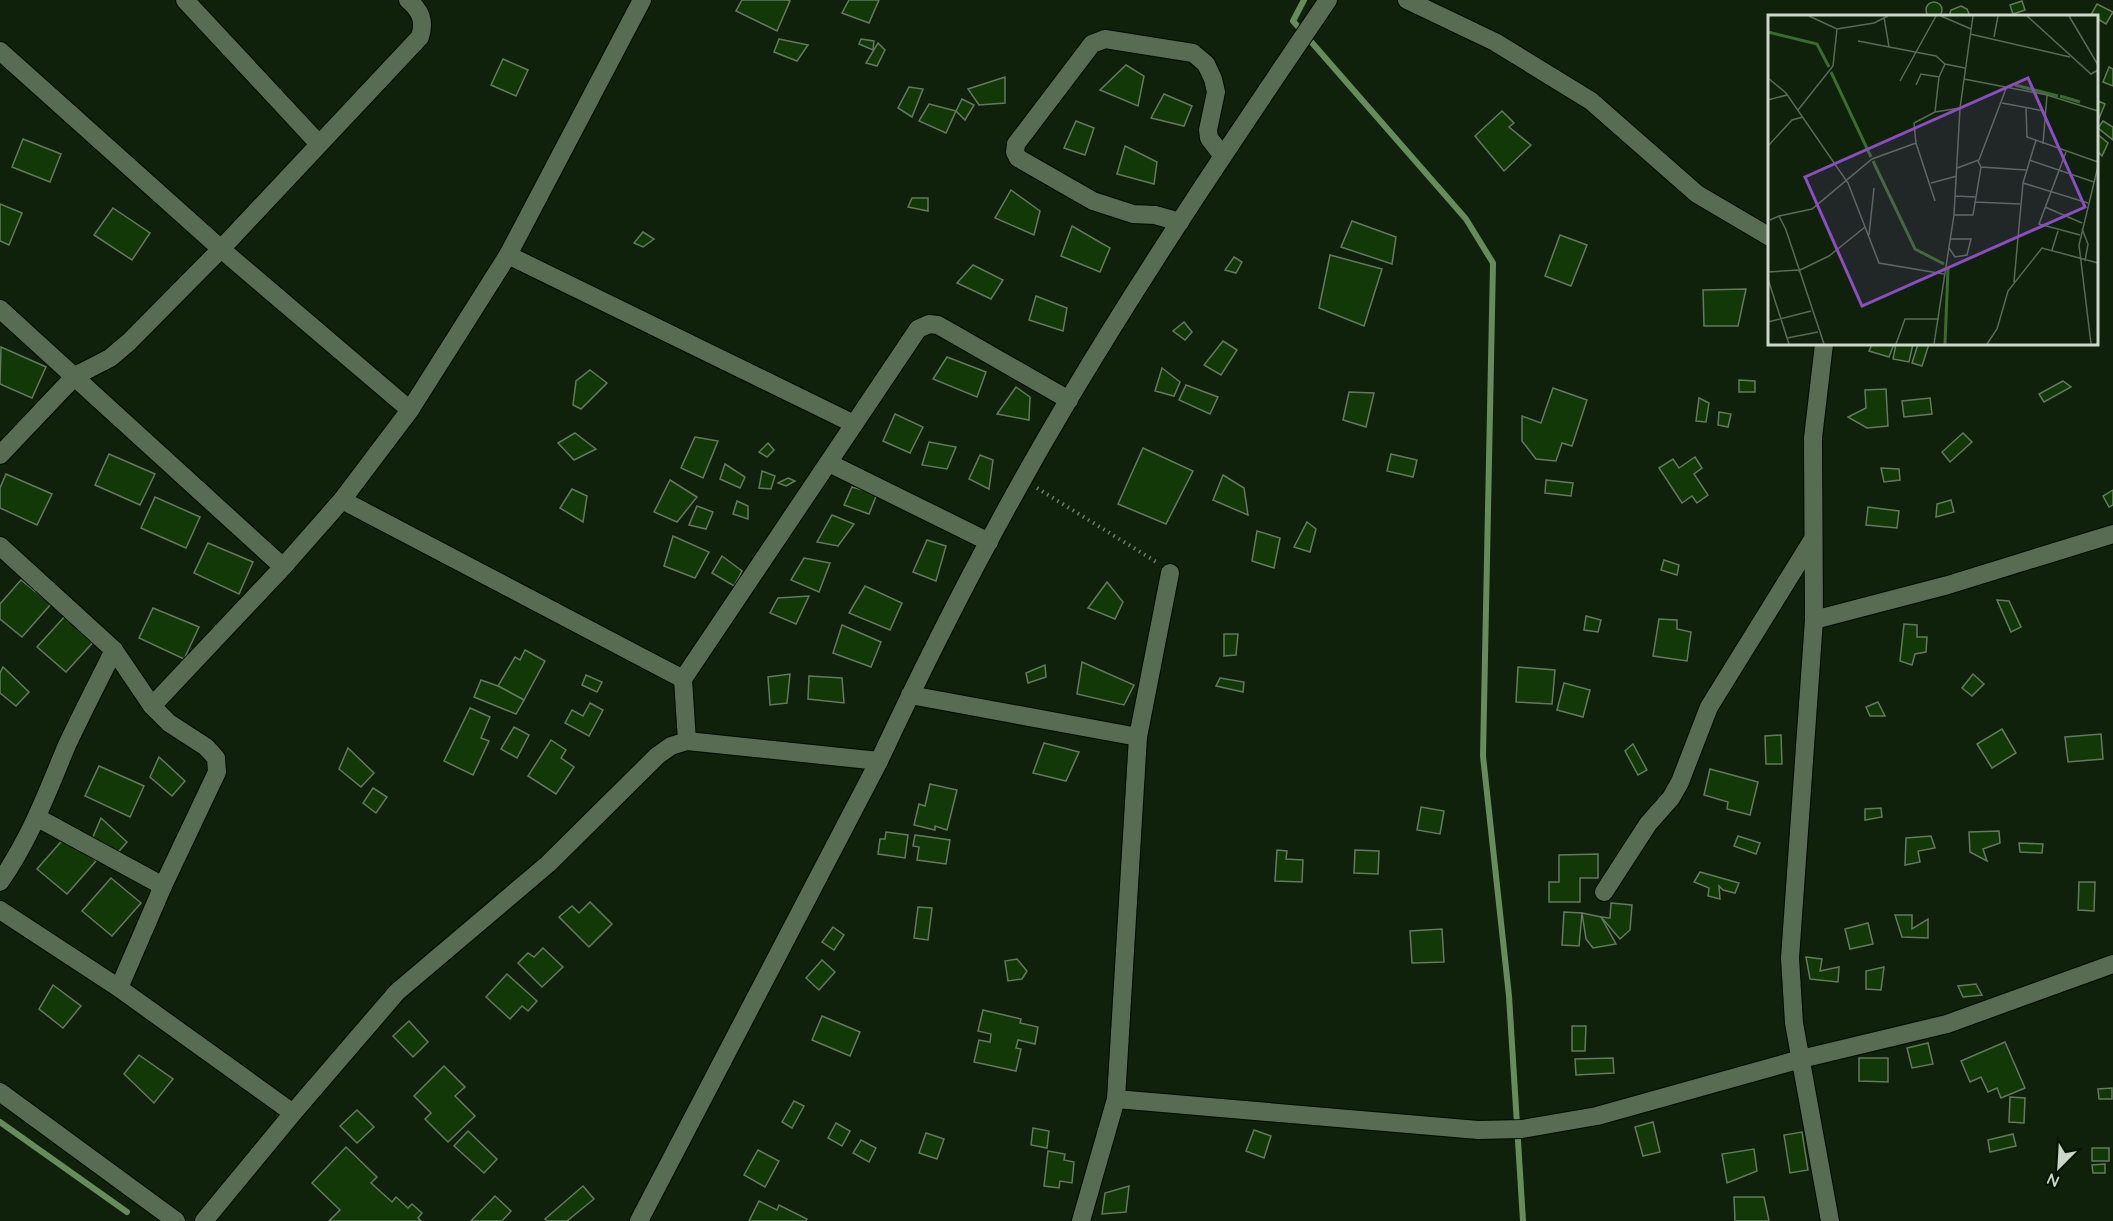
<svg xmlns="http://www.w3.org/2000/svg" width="2113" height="1221" viewBox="0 0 2113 1221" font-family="Quicksand,sans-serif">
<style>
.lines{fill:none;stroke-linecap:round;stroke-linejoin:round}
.stream{stroke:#668c5c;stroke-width:6}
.building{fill:#133808;stroke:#64785f;stroke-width:1.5}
.minor-casing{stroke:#000900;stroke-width:20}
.path{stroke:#6d7b69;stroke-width:4;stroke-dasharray:1.5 4.5;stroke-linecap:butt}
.minor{stroke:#586b53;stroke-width:18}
.inset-river{fill:none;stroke:#3b6c2e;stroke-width:3}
.inset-road{fill:none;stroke:#5b6957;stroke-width:1.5}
.view{fill:#8b4ec1;fill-opacity:0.15;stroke:#8b4ec1;stroke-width:3}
.inset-edge{fill:none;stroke:#ccd7c9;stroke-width:3}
</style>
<rect width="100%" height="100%" fill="#0f200b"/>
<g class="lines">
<!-- stream -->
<g class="stream">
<path d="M1304,0L1293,21L1466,219L1493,263L1483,756L1509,996L1523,1221"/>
<path d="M0,1122L127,1212"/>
</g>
</g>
<!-- building -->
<g class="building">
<path d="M742,0H787L790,1L777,31L736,11Z"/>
<path d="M849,0H879L869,23L842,13Z"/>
<path d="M2022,1L2025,10L2013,14L2010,5Z"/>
<circle cx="1934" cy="10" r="8"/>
<path d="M2097,4L2113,12L2106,24L2091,15Z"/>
<path d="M1961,6L1967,9L1970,16H1949L1951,10Z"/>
<path d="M779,39L808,45L797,61L774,52Z"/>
<path d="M861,39L874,41L873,50L859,44Z"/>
<path d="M878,43L885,50L877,66L866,63Z"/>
<path d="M503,59L528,70L516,96L491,85Z"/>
<path d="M1126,65L1144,76L1138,106L1100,90Z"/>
<path d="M2109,67L2113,69V86L2103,82Z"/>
<path d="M1005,77V103L979,105L968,89Z"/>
<path d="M909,87L923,89L912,117L898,108Z"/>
<path d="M1164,94L1192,106L1184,126L1151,118Z"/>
<path d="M962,99L974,105L965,120L956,111Z"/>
<path d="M2096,100L2105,104L2098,121L2096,120Z"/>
<path d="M929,104L956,111L946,133L919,121Z"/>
<path d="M1502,111L1514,123L1509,127L1531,145L1504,171L1475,136Z"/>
<path d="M1076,121L1094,128L1085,155L1064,148Z"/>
<path d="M2103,121L2113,127V140L2098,128Z"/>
<path d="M2096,133L2108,143L2102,156L2096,150Z"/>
<path d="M23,139L61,154L50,182L12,167Z"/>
<path d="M1125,146L1157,162L1154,184L1117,174Z"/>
<path d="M1011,190L1040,211L1034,235L995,218Z"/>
<path d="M912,198H928V211L908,207Z"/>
<path d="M0,204L22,213L9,245L0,241Z"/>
<path d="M113,208L150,233L132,260L94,235Z"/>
<path d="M1352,221L1396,237L1392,264L1341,247Z"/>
<path d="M1072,226L1110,248L1100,272L1061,256Z"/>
<path d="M643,232L654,239L643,247L634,243Z"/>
<path d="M1560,235L1587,245L1571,286L1545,276Z"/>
<path d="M1330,255L1382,269L1364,326L1319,308Z"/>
<path d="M1234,257L1242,262L1236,273L1225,270Z"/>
<path d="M973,265L1003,280L991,299L957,283Z"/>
<path d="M1746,289L1738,326H1704L1703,290Z"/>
<path d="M1036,296L1067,308L1063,331L1029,320Z"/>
<path d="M1184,322L1192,332L1185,340L1173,331Z"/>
<path d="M1223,341L1237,350L1221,375L1204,365Z"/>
<path d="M1872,344H1894L1889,357L1869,351Z"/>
<path d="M1896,344H1913L1909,362L1893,359Z"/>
<path d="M1918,344H1929L1922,366L1912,363Z"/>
<path d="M1,347L46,367L32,398L0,384Z"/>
<path d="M947,357L986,372L977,397L933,379Z"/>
<path d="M1162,368L1180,382L1174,396L1155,391Z"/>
<path d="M590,370L607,383L581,409L573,405L576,381Z"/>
<path d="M1739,380L1755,381V392H1739Z"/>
<path d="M2063,381L2071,387L2044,402L2039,394Z"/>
<path d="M1186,385L1218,397L1210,414L1179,400Z"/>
<path d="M1016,387L1030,397L1029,420L997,414Z"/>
<path d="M1553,388L1587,400L1572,446L1562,443L1556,461L1536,459L1522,441V416L1541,423Z"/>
<path d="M1886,389L1888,426L1867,428L1848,417L1866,408L1865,390Z"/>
<path d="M1349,392L1374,393L1366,427L1343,420Z"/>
<path d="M1699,398L1709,403L1706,422L1696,421Z"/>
<path d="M1930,398L1932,414L1904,417L1902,401Z"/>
<path d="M1719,412L1731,414L1728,427L1718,425Z"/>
<path d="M895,414L923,427L910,453L883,441Z"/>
<path d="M575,433L596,449L574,460L558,443Z"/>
<path d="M1963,433L1972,442L1950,462L1942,452Z"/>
<path d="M695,437L718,441L703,478L681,468Z"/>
<path d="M929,442L956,447L947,469L922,465Z"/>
<path d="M768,443L774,450L767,457L759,452Z"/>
<path d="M1143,448L1193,471L1166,524L1118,504Z"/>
<path d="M109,454L155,474L140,505L95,485Z"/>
<path d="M1391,454L1417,460L1413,477L1387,471Z"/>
<path d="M980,455L993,460L989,489L969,479Z"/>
<path d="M1695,457L1702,468L1694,474L1708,495L1697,503L1692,496L1682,503L1659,468L1673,459L1679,468Z"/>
<path d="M725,464L745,477L740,488L720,479Z"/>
<path d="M1881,468L1899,469L1900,480L1884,482Z"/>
<path d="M762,471L775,476L771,489L759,488Z"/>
<path d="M6,474L52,494L37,525L0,508V488Z"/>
<path d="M1223,475L1244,488L1248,515L1213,500Z"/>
<path d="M788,478L795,481L786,486L778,483Z"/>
<path d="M670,480L697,497L677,522L654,512Z"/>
<path d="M1546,480L1573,483L1571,496L1545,493Z"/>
<path d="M852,487L877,494L869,514L844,505Z"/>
<path d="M572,489L587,496L583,522L560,508Z"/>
<path d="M2113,490V505L2109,507L2103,496Z"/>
<path d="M155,497L200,517L186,548L141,528Z"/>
<path d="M1951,500L1954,512L1936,517L1937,504Z"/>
<path d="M737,501L748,506V519L733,514Z"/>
<path d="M697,506L713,512L706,529L689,525Z"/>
<path d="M1868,507L1899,511L1897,528L1866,525Z"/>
<path d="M832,515L854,524L838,546L817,542Z"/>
<path d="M1307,522L1316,529L1310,552L1294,547Z"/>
<path d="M1257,531L1280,538L1274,568L1252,561Z"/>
<path d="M673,536L709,552L695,578L664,566Z"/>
<path d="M927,540L946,546L936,581L913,572Z"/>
<path d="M208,543L253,562L239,594L194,573Z"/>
<path d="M722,556L742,571L734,586L712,573Z"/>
<path d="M804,558L830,563L819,592L791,580Z"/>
<path d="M1664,560L1679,565L1677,575L1661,570Z"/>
<path d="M21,580L51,604L22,637L0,619V604Z"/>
<path d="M1107,582L1123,602L1115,619L1088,608Z"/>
<path d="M865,586L902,603L890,630L849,613Z"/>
<path d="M809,596L796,624L770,613L778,598Z"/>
<path d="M1997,600L2009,601L2021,627L2011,632Z"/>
<path d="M153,608L199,627L184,659L139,638Z"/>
<path d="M66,615L96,639L66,672L37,647Z"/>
<path d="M1586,616L1601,620L1598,632L1584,630Z"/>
<path d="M1659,619L1677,620V629L1691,632L1687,661L1653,656Z"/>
<path d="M1904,624L1917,625V637H1927L1926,652L1915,654L1912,665L1900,661Z"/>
<path d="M842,625L881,642L871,667L833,653Z"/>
<path d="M1224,634H1238L1236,655L1224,656Z"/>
<path d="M525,650L545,661L524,700L498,686L515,657L520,660Z"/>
<path d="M1082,662L1134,685L1124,705L1077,694Z"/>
<path d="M1045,665L1046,677L1028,683L1026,673Z"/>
<path d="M3,667L29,692L16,706L0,693V673Z"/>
<path d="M1518,667L1555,670L1552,704L1516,702Z"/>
<path d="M790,674L787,703L770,705L768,677Z"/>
<path d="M1973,674L1984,684L1972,696L1962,688Z"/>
<path d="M586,675L602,682L597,692L582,685Z"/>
<path d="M809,676L842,678L844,703L808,699Z"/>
<path d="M1220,678L1244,682L1243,692L1216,686Z"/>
<path d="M481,680L498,686L524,700L516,714L474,697Z"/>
<path d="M1564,683L1590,690L1583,717L1557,710Z"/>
<path d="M1878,702L1885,716H1870L1866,707Z"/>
<path d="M590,703L603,710L589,736L565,723L572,710L583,716Z"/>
<path d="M470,708L490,717L481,738L489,741L473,775L444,761Z"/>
<path d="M514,727L529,735L517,758L501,749Z"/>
<path d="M2002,729L2016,753L1992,768L1977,744Z"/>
<path d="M2101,734L2103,759L2068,762L2065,737Z"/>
<path d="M1781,735L1782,764H1766L1765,736Z"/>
<path d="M551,740L566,750L561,758L574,767L556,794L528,776Z"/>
<path d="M1044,743L1079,752L1066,781L1033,773Z"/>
<path d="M1633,744L1647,770L1638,775L1625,751Z"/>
<path d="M348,748L374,773L361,787L339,769Z"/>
<path d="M159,757L185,781L172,796L150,777Z"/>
<path d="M99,766L144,786L130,817L85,796Z"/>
<path d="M1710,769L1758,782L1750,815L1727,809L1728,802L1704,795Z"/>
<path d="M930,784L957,790L947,830L935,826V830L914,825L919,804L925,806Z"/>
<path d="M373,788L387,797L376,813L363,803Z"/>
<path d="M1421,807L1444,811L1440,834L1417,830Z"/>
<path d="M1881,808L1882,817L1865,820V809Z"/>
<path d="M101,818L127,842L114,857L92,839Z"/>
<path d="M1999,831L2000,843L1983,849L1987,861L1970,852L1969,832Z"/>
<path d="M886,832L908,835L905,858L878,854L880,839H885Z"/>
<path d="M915,835L950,840L946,864L917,860L919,847L913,846Z"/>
<path d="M66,836L96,861L67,894L37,869Z"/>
<path d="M1738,836L1760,843L1756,854L1734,846Z"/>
<path d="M1931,836L1935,848L1918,851L1920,862L1905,865L1906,838Z"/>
<path d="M2019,843L2043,844L2042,853L2020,852Z"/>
<path d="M1277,850L1287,851L1286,859L1303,860L1302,882L1275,881Z"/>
<path d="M1355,850L1379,851L1378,874L1354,873Z"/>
<path d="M1598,854V878H1580V902H1549V882H1559V855Z"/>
<path d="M1700,872L1739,883L1735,893L1723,890L1719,886L1720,899L1708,896L1709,888L1694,882Z"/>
<path d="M111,878L141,903L112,936L82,911Z"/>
<path d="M2079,882H2095L2094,911L2078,910Z"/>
<path d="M590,902L612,924L589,947L559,917L572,906L579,913Z"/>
<path d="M1611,903L1632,905L1630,930L1620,939L1601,917L1610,918Z"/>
<path d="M918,907L932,908L928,940L914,938Z"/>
<path d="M1564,912L1582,913L1579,946L1562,945Z"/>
<path d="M1582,913L1601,917L1616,944L1593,948L1586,939Z"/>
<path d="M1895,915H1912V929L1928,919V938L1902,937Z"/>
<path d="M1868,923L1873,944L1850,949L1845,929Z"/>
<path d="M833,927L844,935L834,950L822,942Z"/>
<path d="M1442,929L1444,962L1412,963L1410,931Z"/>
<path d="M543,948L563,967L542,987L518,963L528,953L534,957Z"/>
<path d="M1806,957L1822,959L1820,971L1839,967L1838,982L1810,979Z"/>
<path d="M1017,959L1027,971L1022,979L1008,981L1005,961Z"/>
<path d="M822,960L835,972L819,990L806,978Z"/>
<path d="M1884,967L1881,990L1866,989V971Z"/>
<path d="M507,974L537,1001L528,1011L522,1006L510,1019L486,997Z"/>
<path d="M1976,984L1982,995L1963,997L1958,986Z"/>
<path d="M53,985L81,1006L63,1028L39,1009Z"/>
<path d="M983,1010L1021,1019L1020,1023L1038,1027L1035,1044L1018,1040L1016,1048L1021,1049L1016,1071L974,1062L979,1040L990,1042L991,1034L978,1031Z"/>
<path d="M822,1016L860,1032L850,1056L812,1040Z"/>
<path d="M409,1021L428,1042L413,1057L393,1036Z"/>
<path d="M1572,1026H1586L1585,1051H1572Z"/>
<path d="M2005,1042L2025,1088L2001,1098L1997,1088L1988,1092L1981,1077L1970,1082L1961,1061Z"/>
<path d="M1928,1043L1933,1064L1912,1068L1907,1048Z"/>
<path d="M139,1055L173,1079L154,1103L124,1074Z"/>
<path d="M1613,1058L1614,1073L1576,1075L1575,1059Z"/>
<path d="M1859,1058H1888V1082L1859,1081Z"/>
<path d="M444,1066L465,1087L455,1096L475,1116L448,1142L425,1119L431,1113L414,1096Z"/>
<path d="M2112,1088V1099H2099L2098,1089Z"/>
<path d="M2010,1097L2025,1098L2024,1123L2009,1122Z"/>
<path d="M794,1101L804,1106L792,1128L782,1122Z"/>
<path d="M357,1110L374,1127L357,1143L340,1126Z"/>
<path d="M1653,1122L1660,1152L1643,1156L1635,1127Z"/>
<path d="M836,1123L850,1131L842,1146L828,1138Z"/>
<path d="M1033,1128L1049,1131L1047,1148L1031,1145Z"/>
<path d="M1254,1130L1271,1136L1264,1158L1246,1151Z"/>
<path d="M468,1131L497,1159L484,1173L454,1146Z"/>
<path d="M1802,1132L1808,1170L1790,1173L1784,1135Z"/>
<path d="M926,1133L944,1139L937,1159L919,1153Z"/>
<path d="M2013,1134L2016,1146L1990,1152L1988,1140Z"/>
<path d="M861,1140L876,1148L869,1162L853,1153Z"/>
<path d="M346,1147L377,1177L371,1183L392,1202L396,1197L408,1208L412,1204L422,1213L418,1218L421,1221H329L340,1210L312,1183Z"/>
<rect x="2092" y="1148" width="17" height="13"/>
<path d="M1754,1149L1757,1171L1727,1183L1722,1154Z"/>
<path d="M758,1150L779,1161L765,1187L744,1175Z"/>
<path d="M1048,1151L1065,1154L1064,1160L1074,1162L1072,1183L1060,1181L1059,1188L1044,1186Z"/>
<path d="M2105,1164V1173H2093L2092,1165Z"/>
<path d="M583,1186L594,1199L567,1221H547L545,1219Z"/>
<path d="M1129,1186L1126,1212L1102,1214L1105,1193Z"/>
<path d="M495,1196L511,1211L502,1221H471Z"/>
<path d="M1734,1197H1764L1769,1221H1735Z"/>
<path d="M759,1201L777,1210L779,1205L807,1219L806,1221H749Z"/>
</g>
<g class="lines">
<defs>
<g id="minor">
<path d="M185,0L319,144"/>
<path d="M1407,0L1495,42L1591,101L1697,194L1770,237"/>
<path d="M0,51L221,249L410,410"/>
<path d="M1180,222L1155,215L1133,214L1093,201L1018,158L1015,152L1016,144L1092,44L1105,39L1193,53L1206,64L1213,79L1216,92L1208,130L1209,138L1222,155"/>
<path d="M508,255L854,424"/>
<path d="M0,309L283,567"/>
<path d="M1824,344L1813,438L1814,620L1790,958L1794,1023L1830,1221"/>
<path d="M0,455L75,376L110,358L129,342L221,249L420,37C425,21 421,11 408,0"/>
<path d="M829,463L989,542"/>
<path d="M342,500L683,679"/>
<path d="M0,546L114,650L152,706L169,723L206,747L216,758L217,772L163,886L119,988"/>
<path d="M1814,620L1948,585L2113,534"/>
<path d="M910,695L1138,737"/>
<path d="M152,706L283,567L342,500L410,410L508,255L642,0"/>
<path d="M687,741L683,679L918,329L929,324L938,325L1069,400"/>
<path d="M38,818L163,886"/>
<path d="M0,882C31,837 46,795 67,745C82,713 98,682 114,650"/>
<path d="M1604,892L1648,824L1671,798L1680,782L1709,707L1813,539"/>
<path d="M0,910L119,988L293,1113"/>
<path d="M0,1092L176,1221"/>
<path d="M1116,1099L1478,1130L1522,1129L1597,1116L1801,1059L1947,1024L2113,964"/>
<path d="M204,1221L293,1113L397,992L548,864L657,756L671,746L687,741L879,761"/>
<path d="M639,1221L879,761C936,639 1000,515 1069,399C1150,263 1239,131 1328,0"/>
<path d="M1081,1221L1116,1099L1138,737L1170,573"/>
</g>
</defs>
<!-- minor casing -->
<use href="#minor" class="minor-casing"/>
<!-- path -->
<path class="path" d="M1037,488L1158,563"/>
<!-- minor -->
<use href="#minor" class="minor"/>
</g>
<!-- overview -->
<g transform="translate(1768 15)">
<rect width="330" height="330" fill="#0f200b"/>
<path class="inset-river" d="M0,17L49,29L61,52M63,57L103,142M247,70L290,81M292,81L312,87M105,146L147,234L176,249M177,329L180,254"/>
<path class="inset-road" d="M41,1L69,14L106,8L120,1M173,1L203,14M259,1L323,59L330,55M301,1L330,50M116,2L121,32M202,19L302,42M226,22L230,1M90,26L168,41L177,49L197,53M0,63L18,78L80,168L111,248L176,259M196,64L279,80L330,96M132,66L168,1M148,70L153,59L171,62M0,85L19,80M234,88L276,96M258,93L259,122L330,147M30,95L65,51L69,14M167,97L171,62L177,49M275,129L279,80M0,131L24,105L35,102M298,137L271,209L312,220M261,145L326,167M213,152L258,155M189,153L211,145L239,71M163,168L189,161M255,168L320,188M187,181L208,182M0,184V208M167,186L148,128L146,108L167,97L192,93M207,187L252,189M277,192L314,208M186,200H205L213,152L210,146M11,201L44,194L104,144L148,128M2,205L11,201L18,215L56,329M314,214L320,229L317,246M101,220L106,173M181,233L187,242L199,240L203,224H182M284,235L290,216M30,256L61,241L97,212M0,257L30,255M0,264L21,329M246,267L255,168L268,125M0,307L43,296M19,323L50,317M128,329L137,304H171M166,329L186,200L192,93L205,1M219,329L229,314L240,276L274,233L330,248M323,329L311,230L330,151"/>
<path class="view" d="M260,63L317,192L94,291L37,162Z"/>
<rect width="330" height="330" class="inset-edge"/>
</g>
<!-- north arrow -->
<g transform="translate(2059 1167) rotate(204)" stroke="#071604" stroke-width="4.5" paint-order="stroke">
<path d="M0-4.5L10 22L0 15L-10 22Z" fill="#ccd7c9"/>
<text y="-9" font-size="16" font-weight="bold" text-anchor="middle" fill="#ccd7c9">N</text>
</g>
</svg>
